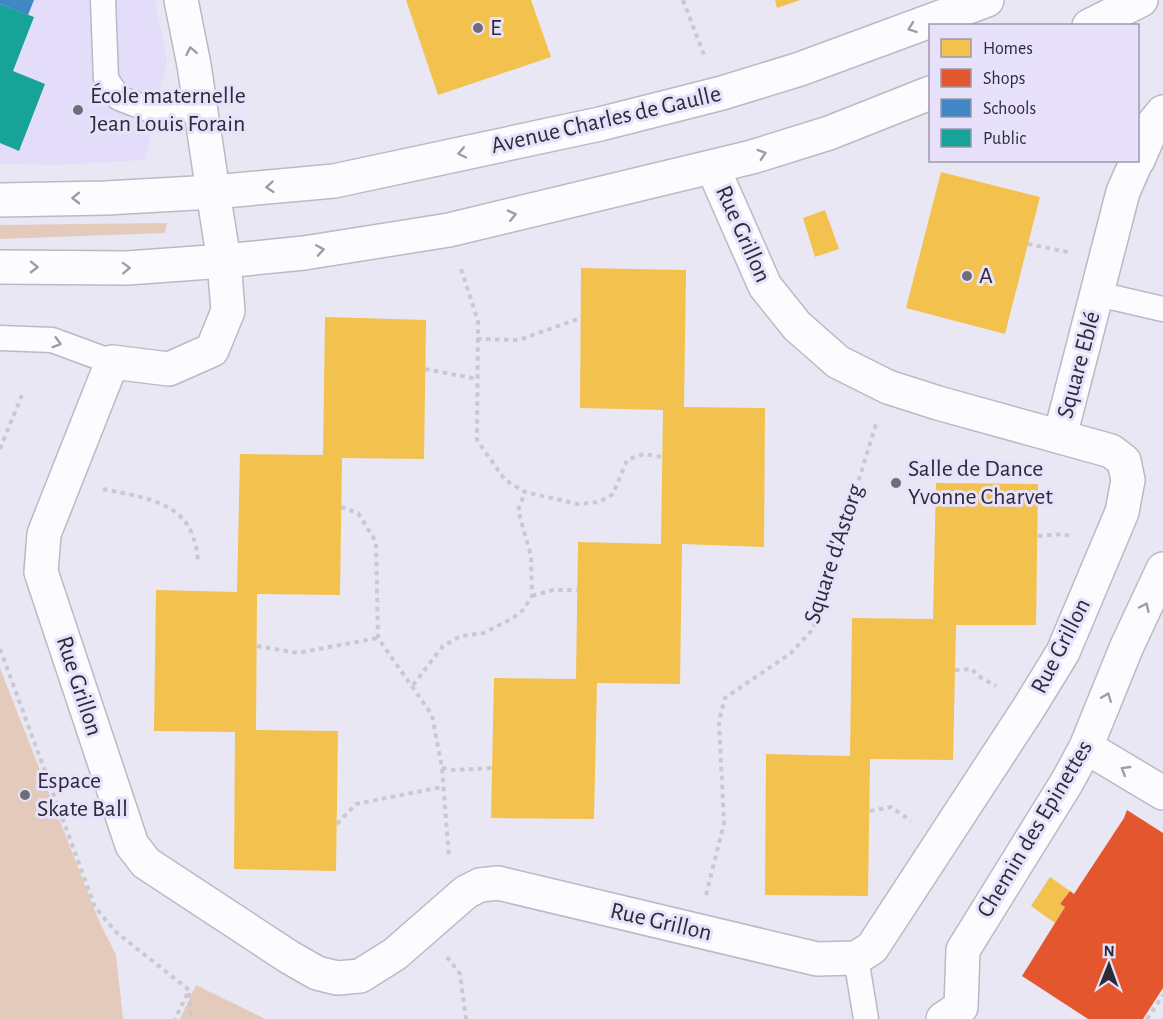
<svg xmlns="http://www.w3.org/2000/svg" width="1163" height="1019" viewBox="0 0 1163 1019" font-family="'Alegreya Sans',sans-serif">
<style>
.built{fill:#e3ddf9}
.green{fill:#e3caba}
.homes{fill:#f2c14e}
.shops{fill:#e4572e}
.schools{fill:#3f88c5}
.public{fill:#17a398}
.lines{fill:none;stroke-linecap:round;stroke-linejoin:round}
.service-casing{stroke:#bbb9c5;stroke-width:27}
.minor-casing{stroke:#bbb9c5;stroke-width:36}
.secondary-casing{stroke:#bbb9c5;stroke-width:36}
.path{stroke:#cac9ce;stroke-width:4;stroke-dasharray:4.5 4.5;stroke-linecap:butt}
.service{stroke:#fcfbfe;stroke-width:24}
.minor{stroke:#fcfbfe;stroke-width:33}
.secondary{stroke:#fcfbfe;stroke-width:33}
.oneway{stroke:#9f9da4}
.poi-dot{fill:#706d7a;stroke:#e7e1fb;stroke-width:2}
.labels{text-anchor:middle;dominant-baseline:central;stroke-width:6;stroke-linejoin:round;paint-order:stroke}
.poi-label{font-size:24px;fill:#2e2b37;stroke:#e7e1fb;text-anchor:start}
.street-label{font-size:24px;fill:#2e2b37;stroke:#e7e1fb}
</style>
<rect width="100%" height="100%" fill="#eae7f5"/>
<!-- built -->
<path class="built" d="M0,0H155L167,61L145,160L57,165L0,164Z"/>
<!-- green -->
<g class="green">
<path d="M167,223L165,233L0,239V225Z"/>
<path d="M0,668L99,921L116,955L123,1019H0Z"/>
<path d="M196,985L265,1019H180Z"/>
</g>
<!-- homes -->
<g class="homes">
<path d="M406,0H531L551,57L438,95Z"/>
<path d="M775,0H800L777,8Z"/>
<path d="M941,172L1040,197L1005,334L906,308Z"/>
<path d="M825,210L839,249L815,257L803,218Z"/>
<path d="M581,268L686,270L684,407L765,408L764,547L682,544L680,684L597,683L594,819L491,818L494,678L576,679L578,542L661,544L663,410L580,408Z"/>
<path d="M325,317L426,320L424,459L342,458L340,595L257,594L256,730L338,731L336,871L234,869L235,732L154,731L156,590L237,592L240,454L323,455Z"/>
<path d="M936,483L1038,484L1036,625H956L953,760L870,759L868,896L765,895L766,754L850,756L852,618L933,619Z"/>
<path d="M1050,877L1070,891L1060,904L1065,907L1055,923L1031,906Z"/>
</g>
<!-- shops -->
<path class="shops" d="M1127,810L1163,833V988L1143,1019H1088L1022,976L1065,907L1060,904L1070,891L1074,894L1124,818Z"/>
<!-- schools -->
<path class="schools" d="M0,0H34L28,15L0,4Z"/>
<!-- public -->
<path class="public" d="M0,4L34,17L13,71L45,84L19,151L0,143Z"/>
<g class="lines">
<defs>
<g id="service">
<path d="M103,0L106,79L119,98L156,112L200,107"/>
<path d="M1098,294L1163,309"/>
<path d="M0,338L52,340L112,362"/>
<path d="M856,958L866,1019"/>
</g>
<g id="minor">
<path d="M181,0L194,65L213,192"/>
<path d="M1138,160L1154,123L1163,112"/>
<path d="M224,261L228,311L212,350L169,369L112,362L44,534L41,572L132,845L146,863L289,957L317,973L337,978L360,976L395,954L466,892L480,885L498,883L817,959L856,958L872,948L1030,706L1063,652L1122,512L1128,480L1124,461L1111,451L938,403L888,387L838,362L797,326L765,286L713,168"/>
<path d="M1060,436L1123,192L1137,160"/>
<path d="M1086,747L1163,793"/>
<path d="M943,1019L961,1007L963,950L1067,782L1086,747L1127,646L1163,569"/>
</g>
<g id="secondary">
<path d="M1089,26L1141,0"/>
<path d="M213,192L224,261"/>
<path d="M0,200L106,198L213,192L334,181L600,124L722,93L800,69L987,0"/>
<path d="M0,267L127,268L224,261L304,253L449,230L752,157L829,133L930,93"/>
</g>
</defs>
<!-- service casing -->
<use href="#service" class="service-casing"/>
<!-- minor casing -->
<use href="#minor" class="minor-casing"/>
<!-- secondary casing -->
<use href="#secondary" class="secondary-casing"/>
<!-- path -->
<g class="path">
<path d="M683,0L704,55"/>
<path d="M1028,244L1068,252"/>
<path d="M461,269L478,321L477,440L505,480L525,492L578,504L599,502L613,494L627,460L644,454L662,457"/>
<path d="M477,339L519,340L581,318"/>
<path d="M425,369L477,379"/>
<path d="M0,449L22,395"/>
<path d="M103,489C135,496 182,500 193,537C196,544 197,552 198,560"/>
<path d="M341,507L358,513L376,542L378,638L432,715L442,768L449,857"/>
<path d="M1038,536L1064,534L1069,536"/>
<path d="M532,596L553,590H577"/>
<path d="M257,646L298,653L377,638"/>
<path d="M0,649L95,907L116,932L189,990L175,1019"/>
<path d="M955,670L972,669L978,676L996,686"/>
<path d="M413,685L443,646L461,636L484,633L513,618L523,610L532,596L531,556L518,510L525,492"/>
<path d="M442,768L455,770L492,768"/>
<path d="M870,811L891,807L911,821"/>
<path d="M337,824L356,804L442,787"/>
<path d="M706,895L724,823L719,721L725,698L791,653L813,629L876,424"/>
<path d="M447,957L460,974L466,1019"/>
<path d="M189,993L191,1019"/>
<path d="M1147,1019L1163,995"/>
</g>
<!-- service -->
<use href="#service" class="service"/>
<!-- minor -->
<use href="#minor" class="minor"/>
<!-- secondary -->
<use href="#secondary" class="secondary"/>
</g>
<!-- one-way arrows -->
<defs><path id="oneway-chevron" d="M-2-3.5L2.5 0L-2 3.5" fill="none" stroke-width="1.6" stroke-linecap="round" stroke-linejoin="round" transform="scale(1.5)"/></defs>
<g class="oneway">
<use href="#oneway-chevron" transform="translate(912 28) rotate(160)"/>
<use href="#oneway-chevron" transform="translate(191 51) rotate(-101)"/>
<use href="#oneway-chevron" transform="translate(462 153) rotate(168)"/>
<use href="#oneway-chevron" transform="translate(762 154) rotate(-18)"/>
<use href="#oneway-chevron" transform="translate(270 187) rotate(175)"/>
<use href="#oneway-chevron" transform="translate(76 198) rotate(179)"/>
<use href="#oneway-chevron" transform="translate(512 215) rotate(-13)"/>
<use href="#oneway-chevron" transform="translate(320 250) rotate(-9)"/>
<use href="#oneway-chevron" transform="translate(34 267) rotate(1)"/>
<use href="#oneway-chevron" transform="translate(126 268) rotate(-2)"/>
<use href="#oneway-chevron" transform="translate(57 343) rotate(16)"/>
<use href="#oneway-chevron" transform="translate(1145 607) rotate(-65)"/>
<use href="#oneway-chevron" transform="translate(1107 697) rotate(-68)"/>
<use href="#oneway-chevron" transform="translate(1125 770) rotate(-149)"/>
</g>
<!-- markers -->
<g class="poi-dot">
<circle cx="478" cy="28" r="6"/>
<circle cx="78" cy="110" r="6"/>
<circle cx="967" cy="276" r="6"/>
<circle cx="896" cy="483" r="6"/>
<circle cx="25" cy="795" r="6"/>
</g>
<g class="labels">
<!-- poi labels -->
<g class="poi-label">
<text x="490" y="28">E</text>
<text x="90" y="96">École maternelle<tspan x="90" dy="28">Jean Louis Forain</tspan></text>
<text x="979" y="276">A</text>
<text x="908" y="469">Salle de Dance<tspan x="908" dy="28">Yvonne Charvet</tspan></text>
<text x="37" y="781">Espace<tspan x="37" dy="28">Skate Ball</tspan></text>
</g>
<!-- street labels -->
<g class="street-label">
<text transform="translate(606 120) rotate(-13)">Avenue Charles de Gaulle</text>
<text transform="translate(743 234) rotate(66)">Rue Grillon</text>
<text transform="translate(1079 365) rotate(-75)">Square Eblé</text>
<text transform="translate(834 554) rotate(-72)">Square d'Astorg</text>
<text transform="translate(1061 646) rotate(-63)">Rue Grillon</text>
<text transform="translate(79 686) rotate(72)">Rue Grillon</text>
<text transform="translate(1035 829) rotate(-59)">Chemin des Epinettes</text>
<text transform="translate(661 922) rotate(13)">Rue Grillon</text>
</g>
</g>
<!-- legend -->
<rect x="929" y="24" width="210" height="138" fill="#e7e1fb" stroke="#9d98ad" stroke-width="1.5"/>
<rect x="941" y="39" width="30" height="18" fill="#f2c14e" stroke="#9d98ad" stroke-width="1.5"/>
<text x="983" y="54" font-size="18" fill="#2e2b37">Homes</text>
<rect x="941" y="69" width="30" height="18" fill="#e4572e" stroke="#9d98ad" stroke-width="1.5"/>
<text x="983" y="84" font-size="18" fill="#2e2b37">Shops</text>
<rect x="941" y="99" width="30" height="18" fill="#3f88c5" stroke="#9d98ad" stroke-width="1.5"/>
<text x="983" y="114" font-size="18" fill="#2e2b37">Schools</text>
<rect x="941" y="129" width="30" height="18" fill="#17a398" stroke="#9d98ad" stroke-width="1.5"/>
<text x="983" y="144" font-size="18" fill="#2e2b37">Public</text>
<!-- north arrow -->
<g transform="translate(1109 965) rotate(1)" stroke="#e7e1fb" stroke-width="4.5" paint-order="stroke">
<path d="M0-4.5L10 22L0 15L-10 22Z" fill="#2e2b37"/>
<text y="-9" font-size="16" font-weight="bold" text-anchor="middle" fill="#2e2b37">N</text>
</g>
</svg>
